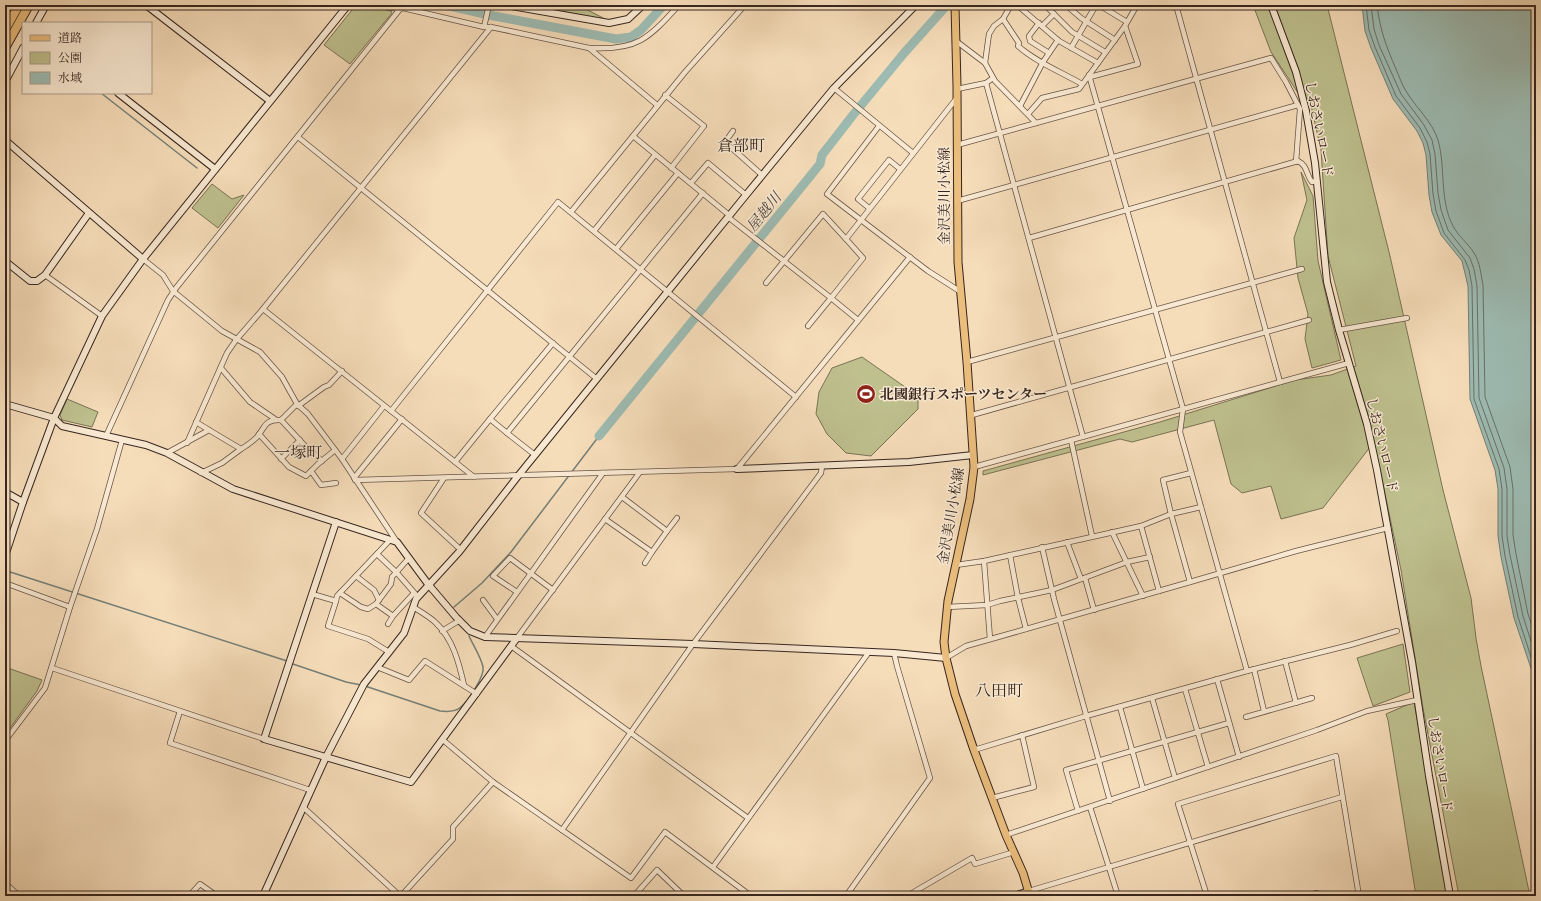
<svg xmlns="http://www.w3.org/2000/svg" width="1541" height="901" viewBox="0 0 1541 901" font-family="'IM FELL Great Primer','Noto Serif JP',serif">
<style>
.green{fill:#bec08e;stroke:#7a7356}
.water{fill:#9dbbb2;stroke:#747f77}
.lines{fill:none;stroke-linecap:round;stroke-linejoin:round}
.shore{stroke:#6a7068;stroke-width:1}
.stream{stroke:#747f77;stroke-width:1.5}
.river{stroke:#9dbbb2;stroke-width:9}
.street-casing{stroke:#675446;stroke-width:6}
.secondary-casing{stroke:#37261f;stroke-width:8}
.primary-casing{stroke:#37261f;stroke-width:9}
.highway-casing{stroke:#37261f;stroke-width:10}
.street{stroke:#f9e9d2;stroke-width:4.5}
.secondary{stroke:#f9e9d2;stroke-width:6}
.primary{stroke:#ebbe7d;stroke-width:7}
.highway{stroke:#ebbe7d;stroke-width:8}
.labels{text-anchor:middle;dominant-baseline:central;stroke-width:3;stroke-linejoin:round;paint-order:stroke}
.street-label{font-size:14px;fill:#37261f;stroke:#f9e9d2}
.poi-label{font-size:14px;font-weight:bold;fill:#37261f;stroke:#f9e9d2;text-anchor:start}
.water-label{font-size:15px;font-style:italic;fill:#504b44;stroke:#f9e9d2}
.quarter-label{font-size:16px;fill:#37261f;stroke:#f9e9d2}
</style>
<rect width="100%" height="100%" fill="#f6ddba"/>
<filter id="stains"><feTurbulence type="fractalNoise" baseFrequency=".005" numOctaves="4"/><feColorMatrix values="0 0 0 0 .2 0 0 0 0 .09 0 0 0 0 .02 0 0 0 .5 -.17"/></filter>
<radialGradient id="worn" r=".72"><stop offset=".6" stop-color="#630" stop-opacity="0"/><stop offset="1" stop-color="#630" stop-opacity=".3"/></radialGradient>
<!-- green -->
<g class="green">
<path d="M356,5C366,5 381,9 391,11L392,13L350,64L324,45Z"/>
<path d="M528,5H578L607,20Z"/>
<path d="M1253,5H1327L1390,256L1443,490L1471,598L1476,638L1481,666L1530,896H1459L1423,708L1401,570L1374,442L1323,508L1281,519L1271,486L1242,493L1231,484L1214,420L1132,442L1120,439L983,475V471L1160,422L1295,380L1331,375L1356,366L1328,256L1321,150L1310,101L1298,93L1271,52Z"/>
<path d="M1301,172L1313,196L1318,261L1341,360L1312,368L1305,339L1308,314L1298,278L1294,238L1307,200Z"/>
<path d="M212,184L232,199L244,195L218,228L192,208Z"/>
<path d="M862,357L918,396V409L871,456L846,453L827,434L816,414L819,392L832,368Z"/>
<path d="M67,399L98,412L92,427L62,420L60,415Z"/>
<path d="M1403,644L1410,692L1373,706L1357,658Z"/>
<path d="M5,667L42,680L37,691L10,728L5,724Z"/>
<path d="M1414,702L1448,896H1416L1388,720L1386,714Z"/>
</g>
<!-- water -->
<path class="water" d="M1362,5H1536V683L1514,618L1501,557L1498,536V489L1495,470L1470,399L1468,286L1462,261L1441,235L1432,212L1429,195L1426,155L1423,143L1417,131L1393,99L1371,48L1365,31Z"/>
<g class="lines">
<!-- shore -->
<g class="shore">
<path d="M1366,5L1369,30L1375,47L1396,96L1420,128L1427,142L1430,154L1433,194L1436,211L1444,233L1465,260L1469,270L1472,286L1474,399L1499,469L1502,489V536L1505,556L1518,617L1536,672"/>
<path d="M1371,5L1374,29L1379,45L1401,94L1424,125L1432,140L1435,154L1438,193L1441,210L1448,230L1470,258L1474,269L1477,286L1479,398L1504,468L1507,489V536L1510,555L1523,616L1536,657"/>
<path d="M1377,5C1380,30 1386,46 1396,69C1399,76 1402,85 1406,91C1416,108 1432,121 1438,140C1446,168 1439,199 1453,226C1458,236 1468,243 1474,253C1480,262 1481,275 1483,285L1485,397L1510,467L1513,489V535L1516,554L1528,614L1536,638"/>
</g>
<!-- stream -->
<g class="stream">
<path d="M101,93L197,168"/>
<path d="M7,571L287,661"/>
<path d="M454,607L482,583L511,552L599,436"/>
<path d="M290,663L346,682L361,685"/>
<path d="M365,686L440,711C447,712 455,712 461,707C468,701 485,676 483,667C481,657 473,645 469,636"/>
</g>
<!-- river -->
<g class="river">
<path d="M445,5L494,16L616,39L631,37L641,30L664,5"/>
<path d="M599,436L820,164L822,155L853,115L905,52L947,5"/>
</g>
<defs>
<g id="street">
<path d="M371,5L400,9L403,8L484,27H491L589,48L657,105"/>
<path d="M1017,5L1059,41L1098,63"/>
<path d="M1045,5L1072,32L1105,52"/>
<path d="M1066,5L1081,18L1115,40"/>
<path d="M1099,5L1127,22"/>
<path d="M1176,5L1280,382"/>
<path d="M1003,19L1019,43L1018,46C1036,62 1061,72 1082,84"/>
<path d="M1039,23L1029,36L1030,41L1049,53"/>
<path d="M1042,26L1054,14"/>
<path d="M484,27L489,5"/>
<path d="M956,41L985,63L995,81L1036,123"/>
<path d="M589,48C637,51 648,39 679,5"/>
<path d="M1071,48L1096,5"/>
<path d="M985,63L989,34L994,26L1003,19L1011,5"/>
<path d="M1089,75L1183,409L1180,432L1247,671"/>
<path d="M1090,77L1138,64L1125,26"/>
<path d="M986,83L1083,437"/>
<path d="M834,88L913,153"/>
<path d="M957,89L986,83L993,78"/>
<path d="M665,95L704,126L671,168"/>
<path d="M956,99L861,220L928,271L961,292"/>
<path d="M1020,106L1043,62L1058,40"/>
<path d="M1028,114L1042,98L1079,89L1125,26L1137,5"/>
<path d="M733,131L725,142L762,175"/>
<path d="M633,136L729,215"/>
<path d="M298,137L597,379"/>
<path d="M957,145L1271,58L1286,82L1300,109L1296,162"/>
<path d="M691,183L708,163L746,195"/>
<path d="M957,201L1298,105"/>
<path d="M869,208L858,199L889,160L900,169"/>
<path d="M571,212L686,71L745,5"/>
<path d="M728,217L831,298L863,258L846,239L861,220L827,194L879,126"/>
<path d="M594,231L655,155"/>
<path d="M1029,238L1298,161C1308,166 1306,175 1312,182L1317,181"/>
<path d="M616,249L678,173"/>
<path d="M143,259L163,275L173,291L222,331L260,352L282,377L297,404L308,414L342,459L397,542"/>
<path d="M45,275L102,316"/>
<path d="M766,283L823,214L846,239"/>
<path d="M263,309L474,477"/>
<path d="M808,326L831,298L858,320"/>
<path d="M1339,330L1407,318"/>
<path d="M967,362L1302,269"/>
<path d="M221,368L250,402L275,419"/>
<path d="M298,406L324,387L329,385L342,371"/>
<path d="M391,411L558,202L796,397"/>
<path d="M972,415L1309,320"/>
<path d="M490,419L553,343"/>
<path d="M281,420L306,447L322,461"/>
<path d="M196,422L209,430"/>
<path d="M507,433L535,455"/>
<path d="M259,434L289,467L306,476L318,464L335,450"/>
<path d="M106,436L168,300L176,288L400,9"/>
<path d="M1071,440L1092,536"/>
<path d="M187,443L227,353L236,340L263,309L491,27"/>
<path d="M167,453L209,430L241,449C246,446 252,442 257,437C265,428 264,419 281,420L297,404"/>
<path d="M281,459L300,440"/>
<path d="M342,459L384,406"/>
<path d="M455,462L490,419L507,433L703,193"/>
<path d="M974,467L1349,363"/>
<path d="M311,471L321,485L336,483"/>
<path d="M201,473L222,463L241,449"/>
<path d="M354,478L402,419"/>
<path d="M444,478L421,513L461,550"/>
<path d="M355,480L737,469L910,257"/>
<path d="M605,519L652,552L667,531L622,497"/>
<path d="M1141,526L1159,591"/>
<path d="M667,531L677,518"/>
<path d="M1112,532L1143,596"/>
<path d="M1067,542L1081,579"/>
<path d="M1042,547L1054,599L1110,801"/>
<path d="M377,554L397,573L418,597"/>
<path d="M1010,555L1018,598L1026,629"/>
<path d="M984,561L990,639"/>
<path d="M645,563L652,552"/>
<path d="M956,565L984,561L1141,526L1171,514L1201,507"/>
<path d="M356,576L374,590L379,600"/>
<path d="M1085,578L1094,610"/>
<path d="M1190,582L1171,514L1163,480L1191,473"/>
<path d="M5,583L70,607"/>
<path d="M517,592L493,576L510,558L553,590"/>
<path d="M340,593L361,607L368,609L376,604"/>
<path d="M312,594L336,601L328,626L368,639L389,652"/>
<path d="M483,600L497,619"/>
<path d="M336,601L337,596L390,540"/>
<path d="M413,607C421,612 430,617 436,623C453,639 459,663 464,685"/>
<path d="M947,607L987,605L1000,601L1052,590L1127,562L1150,557"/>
<path d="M393,616L376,604L391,584L392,577L409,558"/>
<path d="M388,624L393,616L414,593"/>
<path d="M442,631L460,620"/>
<path d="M485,637L603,473"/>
<path d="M517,638L640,472"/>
<path d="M511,646L748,818"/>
<path d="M946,658L966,646L998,637L1190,582L1296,551L1388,528"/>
<path d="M1285,661L1296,703"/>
<path d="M377,667L409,680L425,661L477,694"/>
<path d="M52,668L264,739"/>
<path d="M1254,669L1264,711"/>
<path d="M1217,679L1239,757"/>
<path d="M1185,689L1208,767"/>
<path d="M1152,698L1175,778"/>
<path d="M1120,707L1143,789"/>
<path d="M180,711L170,743L310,790"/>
<path d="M1246,717L1312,698"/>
<path d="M443,740L493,782L631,878L665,832L751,896"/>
<path d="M5,741L45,688L70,607L97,529L122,440"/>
<path d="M975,748L974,750L1086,716L1247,671L1350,645L1397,631"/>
<path d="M992,798L1034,787L1022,735"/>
<path d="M303,807L400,896"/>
<path d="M1090,807L1118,896"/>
<path d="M1078,811L1066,770L1229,723"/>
<path d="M562,830L693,644L821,473L822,466"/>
<path d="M1006,835L1317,730L1367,711L1417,700"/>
<path d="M713,867L869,652"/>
<path d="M5,883L19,896"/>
<path d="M1029,891L1342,797"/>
<path d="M189,896L200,884L217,896"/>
<path d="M401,896L453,839V827L493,782"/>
<path d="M634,896L657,870L684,896"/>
<path d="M846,896L930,778L897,666L894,653"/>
<path d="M907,896L972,858L975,864L1014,852"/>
<path d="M1207,896L1178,804L1336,756L1359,896"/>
<path d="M1305,896L1317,893V896"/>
</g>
<g id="secondary">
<path d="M146,5L270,101"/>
<path d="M506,5L609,23L628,19L643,5"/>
<path d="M1271,5L1296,72L1306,111L1315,163L1327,282L1339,330L1367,424L1377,470L1412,662L1429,776L1450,896"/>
<path d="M36,23L46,5"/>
<path d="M5,82L23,48"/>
<path d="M118,93L215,169"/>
<path d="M5,140L143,259"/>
<path d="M5,261L30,281H37L45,275L89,213"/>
<path d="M5,404L54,418L62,426L146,445L167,453L233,489L397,542L428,584L456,617L470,631L485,637L693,644L894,653L946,658"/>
<path d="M737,469L909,462L973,455"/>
<path d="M5,492L23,502"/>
<path d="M336,522L264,739L411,782L517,638"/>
<path d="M5,556L23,502L54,418L102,316L143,259L348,5"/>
<path d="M263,896L326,757L364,684L404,633L416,599L459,552L518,476L746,195L834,88L916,5"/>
<path d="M1014,896L1029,891"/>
</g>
<path id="primary" d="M955,5L957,86L958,262L967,362L974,467L970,499L948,601L944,642L946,658L955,694L974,750L1006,835L1023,873L1030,896"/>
<g id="highway">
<path d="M5,30L19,5"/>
<path d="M5,48L29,5"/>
</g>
</defs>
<!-- street casing -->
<use href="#street" class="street-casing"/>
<!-- secondary casing -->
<use href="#secondary" class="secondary-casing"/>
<!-- primary casing -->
<use href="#primary" class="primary-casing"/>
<!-- highway casing -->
<use href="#highway" class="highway-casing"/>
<!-- street -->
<use href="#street" class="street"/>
<!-- secondary -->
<use href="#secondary" class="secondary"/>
<!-- primary -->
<use href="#primary" class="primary"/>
<!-- highway -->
<use href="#highway" class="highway"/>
</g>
<!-- icons -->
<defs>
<symbol id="stadium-disc" viewBox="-11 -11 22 22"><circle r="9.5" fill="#8f2418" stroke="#f9e9d2"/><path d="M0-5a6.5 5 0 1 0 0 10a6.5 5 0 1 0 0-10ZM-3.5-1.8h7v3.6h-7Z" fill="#fff"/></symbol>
</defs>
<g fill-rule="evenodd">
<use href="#stadium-disc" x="855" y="383" width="22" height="22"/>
</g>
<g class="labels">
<!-- street labels -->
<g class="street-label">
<text transform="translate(1319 129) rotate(79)">しおさいロード</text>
<text transform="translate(944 196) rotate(-90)">金沢美川小松線</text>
<text transform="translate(1382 445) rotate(77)">しおさいロード</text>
<text transform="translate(951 516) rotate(-80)">金沢美川小松線</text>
<text transform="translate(1440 764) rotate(81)">しおさいロード</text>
</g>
<!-- poi labels -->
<g class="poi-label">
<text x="880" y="394">北國銀行スポーツセンター</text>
</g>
<!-- water labels -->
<g class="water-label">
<text transform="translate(764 212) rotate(-51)">屋越川</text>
</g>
<!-- quarter labels -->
<g class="quarter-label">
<text x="741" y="145">倉部町</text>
<text x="298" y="452">一塚町</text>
<text x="999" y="690">八田町</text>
</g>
</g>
<!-- margin -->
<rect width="1541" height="901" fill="none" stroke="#f6ddba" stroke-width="20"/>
<rect x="6" y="6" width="1529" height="889" fill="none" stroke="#37261f" stroke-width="2"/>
<rect x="10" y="10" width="1521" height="881" fill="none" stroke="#37261f"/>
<!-- legend -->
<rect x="22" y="22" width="130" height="72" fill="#f9e9d2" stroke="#ab9b8a"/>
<rect x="30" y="35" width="20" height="6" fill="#ebbe7d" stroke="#ab9b8a"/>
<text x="58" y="42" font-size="12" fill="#37261f">道路</text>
<rect x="30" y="52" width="20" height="12" fill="#bec08e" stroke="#ab9b8a"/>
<text x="58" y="62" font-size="12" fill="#37261f">公園</text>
<rect x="30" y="72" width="20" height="12" fill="#9dbbb2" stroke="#ab9b8a"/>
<text x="58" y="82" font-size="12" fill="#37261f">水域</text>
<rect width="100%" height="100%" filter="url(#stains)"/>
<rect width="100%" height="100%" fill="url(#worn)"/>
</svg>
